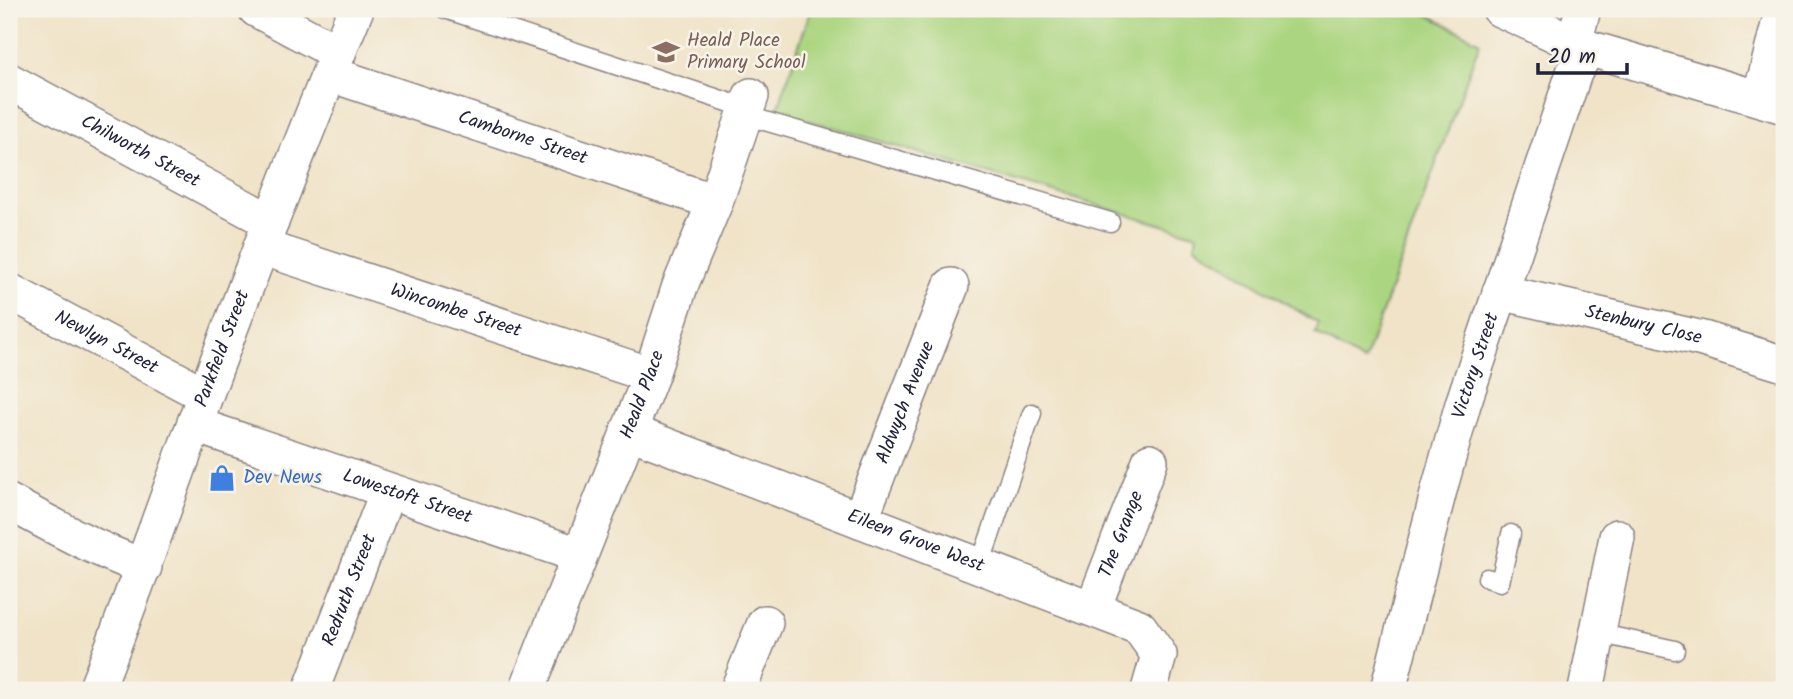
<svg xmlns="http://www.w3.org/2000/svg" width="1793" height="699" viewBox="0 0 1793 699" font-family="Kalam,sans-serif">
<style>
.green{fill:#abd580;stroke:#667c5e;stroke-width:2}
.lines{fill:none;stroke-linecap:round;stroke-linejoin:round}
.lane-casing{stroke:#898281;stroke-width:21}
.street-casing{stroke:#898281;stroke-width:38}
.lane{stroke:#fff;stroke-width:18}
.street{stroke:#fff;stroke-width:35}
.labels{text-anchor:middle;dominant-baseline:central;stroke-width:5;stroke-linejoin:round;paint-order:stroke}
.education-label{font-size:19px;fill:#785e54;stroke:#f7f3e8;text-anchor:start}
.street-label{font-size:19px;fill:#22223b;stroke:#f7f3e8}
.shop-label{font-size:19px;fill:#366cbe;stroke:#f7f3e8;text-anchor:start}
</style>
<rect width="100%" height="100%" fill="#f7f3e8"/>
<filter id="ink" filterUnits="userSpaceOnUse"><feTurbulence type="fractalNoise" baseFrequency=".0143" numOctaves="2"/><feDisplacementMap in="SourceGraphic" scale="14" xChannelSelector="R" yChannelSelector="G"/><feConvolveMatrix kernelMatrix="1 2 1 2 8 2 1 2 1" color-interpolation-filters="sRGB"/></filter>
<filter id="wash" filterUnits="userSpaceOnUse"><feTurbulence type="fractalNoise" baseFrequency=".00686" numOctaves="4" result="noise"/><feDisplacementMap in="SourceGraphic" scale="28" xChannelSelector="R" yChannelSelector="G"/><feGaussianBlur stdDeviation="1.57" result="paint"/><feColorMatrix in="noise" values="0 0 0 0 0 0 0 0 0 0 0 0 0 0 0 0 0 1.4 0 .05"/><feComposite in="paint" operator="in"/></filter>
<g filter="url(#wash)">
<rect width="100%" height="100%" fill="#f0e3c7"/>
<!-- green -->
<path class="green" d="M811,9H1417L1480,42L1364,362L1315,333L1319,324L1195,246L1197,235L777,111Z"/>
</g>
<g filter="url(#ink)">
<g class="lines">
<defs>
<g id="lane">
<path d="M445,9L746,108"/>
<path d="M744,115L1110,222"/>
<path d="M980,565L1032,413"/>
<path d="M1487,578L1500,582L1511,534"/>
<path d="M1597,633L1675,650"/>
</g>
<g id="street">
<path d="M256,9L338,53"/>
<path d="M1500,9L1574,43L1588,48L1784,106"/>
<path d="M1574,43L1583,9"/>
<path id="s1" d="M330,74L715,202"/>
<path id="s2" d="M9,81L271,222"/>
<path d="M1758,98L1766,76L1783,9"/>
<path id="s3" d="M261,247L651,375"/>
<path id="s4" d="M9,291L205,395"/>
<path id="s5" d="M1500,292L1703,339L1784,364"/>
<path id="s6" d="M195,425L579,555"/>
<path id="s7" d="M628,431L1139,627L1159,655L1149,690"/>
<path d="M9,502C53,526 97,550 144,567"/>
<path id="s8" d="M860,520L951,286"/>
<path id="s9" d="M1093,608L1150,461"/>
<path id="s10" d="M96,690C135,592 169,492 206,393C254,264 303,136 356,9"/>
<path id="s11" d="M311,690L388,491"/>
<path id="s12" d="M527,690L651,375L680,286L715,202L751,96"/>
<path d="M738,690L765,623"/>
<path id="s13" d="M1388,690L1439,490L1463,404L1574,73L1588,48"/>
<path d="M1586,690L1617,537"/>
</g>
</defs>
<!-- lane casing -->
<use href="#lane" class="lane-casing"/>
<!-- street casing -->
<use href="#street" class="street-casing"/>
<!-- lane -->
<use href="#lane" class="lane"/>
<!-- street -->
<use href="#street" class="street"/>
</g>
</g>
<!-- icons -->
<defs>
<symbol id="school-bare" viewBox="-9 -9 18 18"><path d="M0-5L7-2L0 1L-7-2ZM-4 1L0 2.5L4 1V4Q0 6-4 4Z" fill="#8d6e63" stroke="#f7f3e8" stroke-width="2.5" paint-order="stroke"/></symbol>
<symbol id="shop-bare" viewBox="-9 -9 18 18"><path d="M-5-2.5h2.3a2.7 3.5 0 0 1 5.4 0H5L5.5 6h-11ZM-1.5-2.5h3a1.5 2.3 0 0 0-3 0Z" fill="#3f7fe0" stroke="#f7f3e8" stroke-width="2.5" paint-order="stroke"/></symbol>
</defs>
<g fill-rule="evenodd">
<use href="#school-bare" x="647" y="33" width="38" height="38"/>
<use href="#shop-bare" x="203" y="459" width="38" height="38"/>
</g>
<g class="labels">
<!-- education labels -->
<g class="education-label">
<text x="687" y="41">Heald Place<tspan x="687" dy="22">Primary School</tspan></text>
</g>
<!-- street labels -->
<g class="street-label">
<text stroke="none"><textPath href="#s1" startOffset="203">Camborne Street</textPath></text>
<text stroke="none"><textPath href="#s2" startOffset="149">Chilworth Street</textPath></text>
<text stroke="none"><textPath href="#s3" startOffset="205">Wincombe Street</textPath></text>
<text stroke="none"><textPath href="#s5" startOffset="147">Stenbury Close</textPath></text>
<text stroke="none"><textPath href="#s4" startOffset="110">Newlyn Street</textPath></text>
<text stroke="none"><textPath href="#s10" startOffset="364">Parkfield Street</textPath></text>
<text stroke="none"><textPath href="#s13" startOffset="336">Victory Street</textPath></text>
<text stroke="none"><textPath href="#s12" startOffset="317">Heald Place</textPath></text>
<text stroke="none"><textPath href="#s8" startOffset="126">Aldwych Avenue</textPath></text>
<text stroke="none"><textPath href="#s6" startOffset="224">Lowestoft Street</textPath></text>
<text stroke="none"><textPath href="#s9" startOffset="79">The Grange</textPath></text>
<text stroke="none"><textPath href="#s7" startOffset="308">Eileen Grove West</textPath></text>
<text stroke="none"><textPath href="#s11" startOffset="107">Redruth Street</textPath></text>
</g>
<!-- shop labels -->
<g class="shop-label">
<text x="243" y="478">Dev News</text>
</g>
</g>
<!-- margin -->
<rect width="1793" height="699" fill="none" stroke="#f7f3e8" stroke-width="35"/>
<!-- scale -->
<path d="M1538 63v10h89v-10" fill="none" stroke="#22223b" stroke-width="3.5"/>
<text x="1548" y="63" font-size="21" fill="#22223b" stroke="#f7f3e8" stroke-width="5" paint-order="stroke">20 m</text>
</svg>
